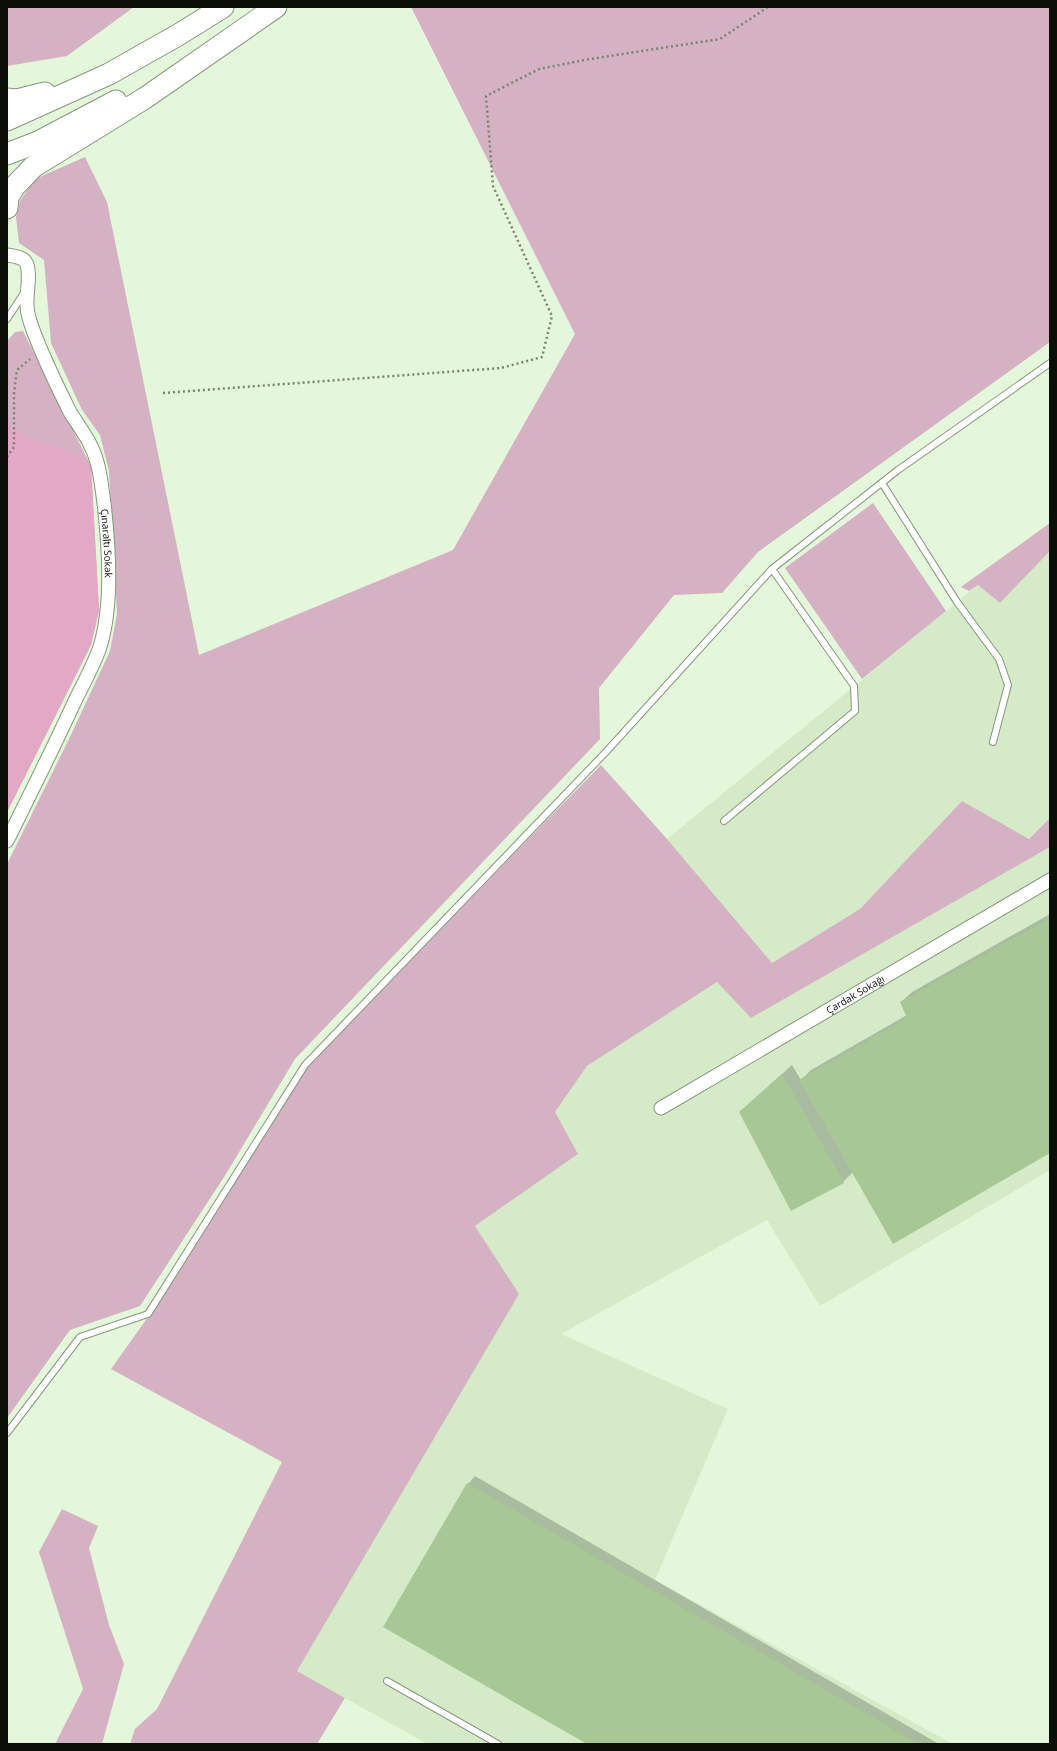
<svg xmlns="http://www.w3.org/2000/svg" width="1057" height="1751" viewBox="0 0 1057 1751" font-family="'Open Sans',sans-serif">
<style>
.built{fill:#d5ebc8}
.green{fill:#d5b2c3}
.forest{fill:#e2a8c6}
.shadow{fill:#0003}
.building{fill:#a7c794}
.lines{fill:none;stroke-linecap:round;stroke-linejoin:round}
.service-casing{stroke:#86977d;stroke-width:8}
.minor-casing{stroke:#86977d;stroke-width:15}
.trunk-casing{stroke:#86977d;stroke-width:23}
.path{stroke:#788471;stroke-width:2.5;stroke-dasharray:2 3;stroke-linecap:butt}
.service{stroke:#fff;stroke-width:6}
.minor{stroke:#fff;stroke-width:13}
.trunk{stroke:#fff;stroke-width:21}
.labels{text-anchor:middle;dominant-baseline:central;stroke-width:4;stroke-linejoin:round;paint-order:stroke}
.street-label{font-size:10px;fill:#090e06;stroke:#fff}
</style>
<rect width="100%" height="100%" fill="#e4f7da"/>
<!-- built -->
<g class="built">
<path d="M1050,551V818L1029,839L962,802L860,909L772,963L667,839L978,585L1000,603Z"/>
<path d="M1050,847V1170L820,1306L767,1220L561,1334L728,1409L655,1580L953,1744H428L296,1671L518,1294L475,1226L578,1154L555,1112L587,1066L717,982L751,1018Z"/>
</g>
<!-- green -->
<g class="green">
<path d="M7,7H134L67,56L7,66Z"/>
<path d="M411,7H1050V342L758,552L722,593L674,595L599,688L600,739L295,1059L226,1174L140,1306L70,1330L7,1418V864L69,739L110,651L117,614L109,471L100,435L82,410L51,343L44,260L19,243L16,217L20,201L35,179L85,157L107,202L199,655L453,550L575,334Z"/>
<path d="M23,331L91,466L99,610L91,645L7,812V341L15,332Z"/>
<path d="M873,503L946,611L862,679L785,568Z"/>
<path d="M1050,523V551L1000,603L978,585L969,591L961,587Z"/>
<path d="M601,765L667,839L772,963L860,909L962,801L1029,839L1050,818V847L751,1018L717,982L587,1066L555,1112L578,1154L475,1226L519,1294L297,1671L345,1698L317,1744H130L135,1729L157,1709L282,1462L111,1369L148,1317L306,1065Z"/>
<path d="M62,1509L98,1526L89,1548L109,1625L124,1664L102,1744H55L83,1689L39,1552Z"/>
</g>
<!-- forest -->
<path class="forest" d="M7,423L30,439L72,452L91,466L99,610L91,645L7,812Z"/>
<!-- shadow -->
<g class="shadow">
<path d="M1050,914V1152L853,1172L843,1182L751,1102L792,1065L801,1080L811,1070L907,1015L901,1002L912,992Z"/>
<path d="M475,1476L939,1744H589L468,1484Z"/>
</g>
<!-- building -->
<g class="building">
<path d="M1050,918V1153L893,1244L799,1080L907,1018L900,1002Z"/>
<path d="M782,1074L844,1183L791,1211L739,1112Z"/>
<path d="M467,1483L919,1744H587L383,1627Z"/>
</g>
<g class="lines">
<defs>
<g id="service">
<path d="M7,319L24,293"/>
<path d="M882,483L957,602L999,659L1008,685L993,742"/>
<path d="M724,821L855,711L854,686L772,569"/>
<path d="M7,1433L80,1337L148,1314L305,1065L605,753L772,569L898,470L1050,363"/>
<path d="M387,1681L498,1744"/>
</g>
<g id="minor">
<path id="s1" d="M7,255C13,256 20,256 25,261C32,270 26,294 27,305C27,314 30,322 33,330C43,357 57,386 70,412C80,428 92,443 97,462C101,476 102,490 104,503C109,548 113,604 100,647C93,667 82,686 73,705C52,751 29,796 7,841"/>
<path id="s2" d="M661,1108L1050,880"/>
</g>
<g id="trunk">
<path d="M7,99L17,100L45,93"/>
<path d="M7,120L109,74L178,35L223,7"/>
<path d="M7,154L38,142L116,101"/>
<path d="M7,208L8,197L15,186L33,167L145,98L276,7"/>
</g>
</defs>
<!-- service casing -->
<use href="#service" class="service-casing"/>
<!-- minor casing -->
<use href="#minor" class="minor-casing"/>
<!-- trunk casing -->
<use href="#trunk" class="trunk-casing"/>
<!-- path -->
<g class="path">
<path d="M163,393L501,368L542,357L552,316L493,186L486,96L539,69L590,59L720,39L768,7"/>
<path d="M7,457L14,447V393L17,370L30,359"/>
</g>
<!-- service -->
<use href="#service" class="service"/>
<!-- minor -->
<use href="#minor" class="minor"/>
<!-- trunk -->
<use href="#trunk" class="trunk"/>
</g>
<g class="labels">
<!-- street labels -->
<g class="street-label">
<text stroke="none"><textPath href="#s1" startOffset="319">Çınaraltı Sokak</textPath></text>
<text stroke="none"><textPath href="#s2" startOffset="225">Çardak Sokağı</textPath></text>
</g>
</g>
<!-- border -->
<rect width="1057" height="1751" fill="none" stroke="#090e06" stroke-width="16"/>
</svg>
